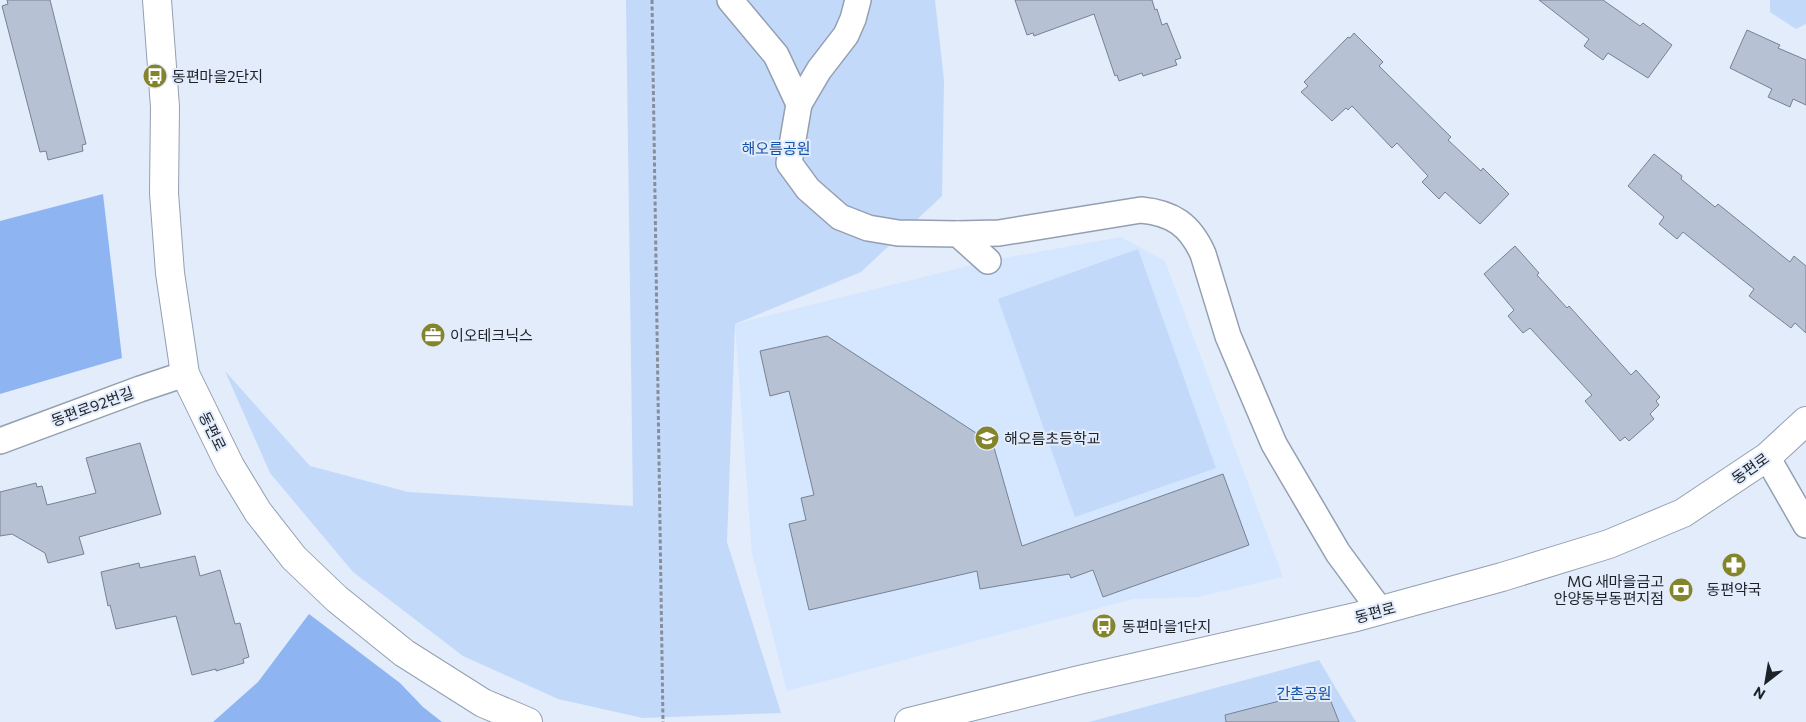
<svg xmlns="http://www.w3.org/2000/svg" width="1806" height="722" viewBox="0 0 1806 722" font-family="Commissioner,'Noto Sans KR',sans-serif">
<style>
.built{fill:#d5e6ff}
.green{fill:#c3d9fa}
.forest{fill:#8eb5f2}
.building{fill:#b6c2d4;stroke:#768293}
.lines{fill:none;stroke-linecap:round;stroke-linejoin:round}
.street-casing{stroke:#949fb1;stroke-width:28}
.secondary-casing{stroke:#949fb1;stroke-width:30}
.path{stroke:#878e9a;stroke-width:3;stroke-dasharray:4 2.5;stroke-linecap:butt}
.street{stroke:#fff;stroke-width:25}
.secondary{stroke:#fff;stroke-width:28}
.labels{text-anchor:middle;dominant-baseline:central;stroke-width:4;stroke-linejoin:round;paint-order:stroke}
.poi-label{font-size:15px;fill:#1d2229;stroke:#e2ecfb;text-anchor:start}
.park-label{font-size:15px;fill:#1652a8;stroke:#e2ecfb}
.street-label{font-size:15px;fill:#1d2229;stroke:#e2ecfb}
</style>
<rect width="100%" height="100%" fill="#e2ecfb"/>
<!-- built -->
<path class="built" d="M1121,237L1165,261L1283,577L1198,597L1133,599L787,691L752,553L735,324L988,261Z"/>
<!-- green -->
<g class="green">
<path d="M626,0H935L944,80L942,196L861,272L735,324L727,542L781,713L643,718L558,699L463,656L353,572L270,473L225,371L310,466L408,492L633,506Z"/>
<path d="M1770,0H1806V24L1796,29L1770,12Z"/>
<path d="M1138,249L1216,468L1075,517L998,299Z"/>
<path d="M1319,660L1356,722H1089Z"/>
</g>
<!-- forest -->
<g class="forest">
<path d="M103,194L122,358L0,394V221Z"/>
<path d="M309,614L400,683L423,707L442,722H213L258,682Z"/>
</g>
<!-- building -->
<g class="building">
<path d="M7,0H50L86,144L82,145L83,151L48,160L46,151L40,152L2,6L8,4Z"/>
<path d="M1015,0H1152L1155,10L1157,9L1162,25L1167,23L1181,58L1175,60L1177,65L1143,76L1142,73L1119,81L1117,75L1115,76L1094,14L1034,36L1033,33L1027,35Z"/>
<path d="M1539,0H1603L1640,26L1643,23L1672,45L1648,78L1608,53L1603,60L1584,46L1589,39Z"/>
<path d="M1747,30L1780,45L1778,48L1806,60V105L1793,99L1790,107L1768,97L1772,89L1730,68Z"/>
<path d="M1354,33L1383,62L1379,66L1451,137L1448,140L1481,171L1483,168L1509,194L1480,224L1445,192L1439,199L1422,182L1428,176L1397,143L1392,148L1352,106L1348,110L1346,108L1332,121L1301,92L1308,86L1304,82L1348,37L1350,38Z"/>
<path d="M1654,154L1682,176L1681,179L1715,207L1718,204L1790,262L1794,256L1806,266V333L1795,323L1791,328L1749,296L1754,289L1683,232L1677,239L1659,224L1664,217L1628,186Z"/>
<path d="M1515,246L1539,273L1537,275L1567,308L1569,306L1631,375L1636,370L1660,397L1656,401L1659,405L1650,414L1654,419L1629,441L1625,437L1620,441L1585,401L1592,395L1530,328L1523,333L1508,316L1514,310L1484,274Z"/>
<path d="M827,336L993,444L1022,546L1223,474L1249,545L1103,597L1093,570L1071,578L1069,574L980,589L977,571L809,610L789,524L806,520L801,498L814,495L789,391L770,396L760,351Z"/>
<path d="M140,443L161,514L79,537L84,554L48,563L45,553L12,534L0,536V492L36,483L37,487L42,486L47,505L96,493L86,458Z"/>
<path d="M195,556L200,576L220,570L235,624L240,623L249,657L243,659L244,663L216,671V669L192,675L176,616L116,629L110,605L108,606L101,572L139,563L140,568Z"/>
<path d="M1326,689L1339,722H1226L1225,715Z"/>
</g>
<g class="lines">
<defs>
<g id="street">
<path d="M730,0L776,55L799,104L789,163L808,189L840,217L868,228L898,233L958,234L988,261"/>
<path d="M799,104L819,70L846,35L853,19L858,0"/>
<path d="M958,234L999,233L1141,210C1173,213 1190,225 1203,254L1228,336L1274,444L1338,553L1380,610"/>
<path d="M0,441L140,389L185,374"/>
<path d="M1767,457L1806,525"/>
</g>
<g id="secondary">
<path d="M157,0L165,107L164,193L170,273L185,374L230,466L258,512L294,558L337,599L404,653L483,703L528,722"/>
<path d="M909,722L1079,680L1356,617L1502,577L1609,544L1683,513L1767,457L1806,421"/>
</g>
</defs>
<!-- street casing -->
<use href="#street" class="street-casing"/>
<!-- secondary casing -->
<use href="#secondary" class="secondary-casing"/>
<!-- path -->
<path class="path" d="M652,0L663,722"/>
<!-- street -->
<use href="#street" class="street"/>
<!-- secondary -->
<use href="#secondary" class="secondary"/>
</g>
<!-- icons -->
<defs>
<symbol id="bus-disc" viewBox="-11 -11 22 22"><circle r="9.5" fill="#84842d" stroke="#e2ecfb"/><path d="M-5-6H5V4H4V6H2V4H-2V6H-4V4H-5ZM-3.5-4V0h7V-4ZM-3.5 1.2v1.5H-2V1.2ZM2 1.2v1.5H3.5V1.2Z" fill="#fff"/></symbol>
<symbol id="office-disc" viewBox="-11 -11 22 22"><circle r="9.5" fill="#84842d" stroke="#e2ecfb"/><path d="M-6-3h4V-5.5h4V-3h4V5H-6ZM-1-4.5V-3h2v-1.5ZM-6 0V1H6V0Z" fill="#fff"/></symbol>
<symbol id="school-disc" viewBox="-11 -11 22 22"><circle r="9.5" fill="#84842d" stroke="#e2ecfb"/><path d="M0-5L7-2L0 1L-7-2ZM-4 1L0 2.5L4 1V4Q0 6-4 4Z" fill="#fff"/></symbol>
<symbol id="pharmacy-disc" viewBox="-11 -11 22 22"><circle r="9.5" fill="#84842d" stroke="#e2ecfb"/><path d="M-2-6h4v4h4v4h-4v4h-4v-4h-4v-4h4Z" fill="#fff"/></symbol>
<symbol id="bank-disc" viewBox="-11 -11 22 22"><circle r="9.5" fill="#84842d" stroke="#e2ecfb"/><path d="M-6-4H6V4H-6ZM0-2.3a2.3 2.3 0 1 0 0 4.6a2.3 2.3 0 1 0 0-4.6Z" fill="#fff"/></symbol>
</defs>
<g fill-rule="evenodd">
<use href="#bus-disc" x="141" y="62" width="28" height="28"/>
<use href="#office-disc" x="419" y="321" width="28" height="28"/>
<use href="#school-disc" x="973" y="424" width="28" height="28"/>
<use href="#pharmacy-disc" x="1720" y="551" width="28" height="28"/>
<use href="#bank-disc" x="1667" y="576" width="28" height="28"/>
<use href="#bus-disc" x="1090" y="612" width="28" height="28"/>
</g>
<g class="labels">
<!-- poi labels -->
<g class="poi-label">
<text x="172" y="76">동편마을2단지</text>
<text x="450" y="335">이오테크닉스</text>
<text x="1004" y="438">해오름초등학교</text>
<text x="1664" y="581" text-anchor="end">MG 새마을금고<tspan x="1664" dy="17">안양동부동편지점</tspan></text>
<text x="1734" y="589" text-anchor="middle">동편약국</text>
<text x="1122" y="626">동편마을1단지</text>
</g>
<!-- park labels -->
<g class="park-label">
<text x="776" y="148">해오름공원</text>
<text x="1304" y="693">간촌공원</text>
</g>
<!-- street labels -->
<g class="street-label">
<text transform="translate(92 406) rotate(-20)">동편로92번길</text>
<text transform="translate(213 431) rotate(64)">동편로</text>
<text transform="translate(1750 468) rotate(-35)">동편로</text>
<text transform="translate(1375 612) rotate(-15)">동편로</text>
</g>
</g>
<!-- north arrow -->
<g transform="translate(1766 682) rotate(211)" stroke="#e2ecfb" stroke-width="4" paint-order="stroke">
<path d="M0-4L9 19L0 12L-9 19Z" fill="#1d2229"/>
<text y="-8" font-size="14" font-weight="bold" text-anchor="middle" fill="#1d2229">N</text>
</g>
</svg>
